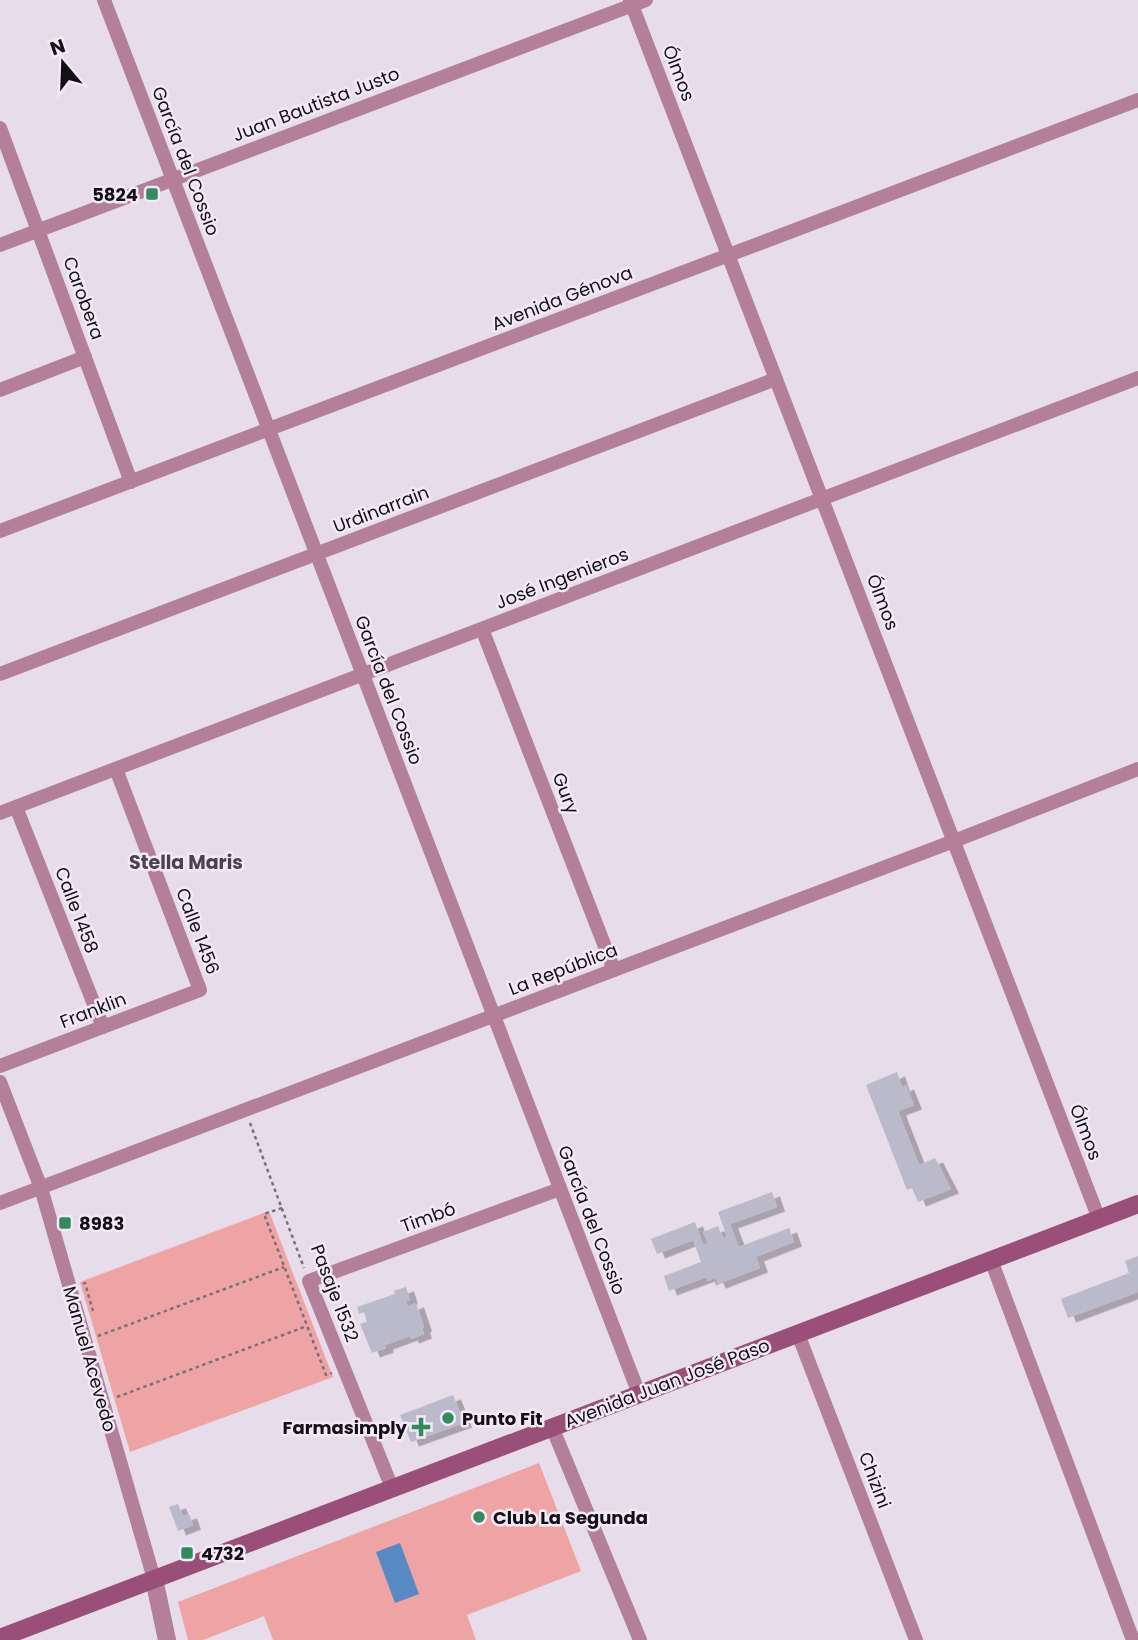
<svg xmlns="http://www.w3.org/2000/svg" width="1138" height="1640" viewBox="0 0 1138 1640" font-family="Poppins,sans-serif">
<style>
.green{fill:#eea4a4}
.water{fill:#5889c3}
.building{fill:#babaca;filter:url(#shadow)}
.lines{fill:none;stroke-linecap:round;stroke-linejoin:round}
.path{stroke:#77717a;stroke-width:2.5;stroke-dasharray:3.5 3.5;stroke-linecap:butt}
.minor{stroke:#b37f99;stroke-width:14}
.tertiary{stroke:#b37f99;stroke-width:18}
.secondary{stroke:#994f77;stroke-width:18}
.poi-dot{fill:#328a5e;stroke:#f3e9f7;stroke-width:2.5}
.labels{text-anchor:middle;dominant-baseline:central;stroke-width:5;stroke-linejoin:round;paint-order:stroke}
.street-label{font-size:18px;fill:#131015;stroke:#f3e9f7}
.poi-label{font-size:18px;font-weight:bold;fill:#131015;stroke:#f3e9f7;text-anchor:start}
.neighbourhood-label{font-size:19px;font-weight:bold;fill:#4a424d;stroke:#f3e9f7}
</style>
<defs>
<filter id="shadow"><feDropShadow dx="8" dy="4.5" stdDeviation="0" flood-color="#0004"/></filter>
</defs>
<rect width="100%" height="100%" fill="#e6dcea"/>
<!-- green -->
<g class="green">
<path d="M269,1211L333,1377L130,1452L80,1282Z"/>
<path d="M539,1463L581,1571L467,1615L476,1640H273L264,1616L203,1640H188L178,1602Z"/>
</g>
<!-- water -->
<path class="water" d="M400,1543L419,1594L395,1603L376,1552Z"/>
<!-- building -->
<g class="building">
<path d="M897,1072L902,1087L906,1085L914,1105L898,1111L919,1165L935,1158L951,1189L918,1202L912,1188L907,1190L866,1085Z"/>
<path d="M772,1192L777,1207L730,1224L739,1247L789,1228L794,1242L756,1257L760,1268L718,1284L715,1278L708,1281L707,1277L669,1291L664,1276L701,1262L693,1240L657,1254L651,1239L695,1222L703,1245L708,1244L703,1232L718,1226L723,1238L727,1237L718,1212Z"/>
<path d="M1138,1256V1292L1068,1318L1061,1299L1129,1273L1125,1261Z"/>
<path d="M406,1287L410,1300L406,1301L408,1306L416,1303L424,1327L422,1328L424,1334L411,1339L410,1336L385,1345L386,1348L372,1353L360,1324L367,1322L364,1312L359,1314L357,1307L395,1294L394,1291Z"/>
<path d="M453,1395L464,1423L411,1442L400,1415Z"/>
<path d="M178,1504L183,1516L189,1514L193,1525L178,1531L169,1507Z"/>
</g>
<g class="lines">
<!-- path -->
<g class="path">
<path d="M250,1123L304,1268"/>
<path d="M282,1208L264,1214L326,1375L332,1373"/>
<path d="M83,1284L85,1283L93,1311"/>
<path d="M98,1336L284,1267"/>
<path d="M117,1397L307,1326"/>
</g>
<!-- minor -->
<g class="minor">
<path d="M104,0L639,1394"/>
<path d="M630,0L1099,1219"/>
<path d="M0,128L131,482"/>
<path d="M0,245L646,0"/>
<path d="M0,390L85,357"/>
<path d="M0,531L1138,100"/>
<path d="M482,629L614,970"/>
<path d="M0,674L776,379"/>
<path d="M16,807L103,1027"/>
<path d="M0,813L1138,378"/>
<path d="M0,1066L200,990L116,769"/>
<path d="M0,1082L41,1188L154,1579"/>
<path d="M0,1203L954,841L1138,769"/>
<path d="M991,1260L1133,1640"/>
<path d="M798,1334L916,1640"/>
<path d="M552,1427L640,1640"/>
<path d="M392,1488L309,1281L560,1189"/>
</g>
<!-- tertiary -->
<path class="tertiary" d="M154,1579L167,1640"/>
<!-- secondary -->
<path class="secondary" d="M0,1638L1138,1204"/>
</g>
<!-- markers -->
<g class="poi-dot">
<rect x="145" y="187" width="14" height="14" rx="3.5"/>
<rect x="58" y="1216" width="14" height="14" rx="3.5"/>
<circle cx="448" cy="1418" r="7"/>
<path d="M417.5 1416.5h7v7h7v7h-7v7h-7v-7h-7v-7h7z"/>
<circle cx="479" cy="1517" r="7"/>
<rect x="180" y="1546" width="14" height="14" rx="3.5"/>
</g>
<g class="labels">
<!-- street labels -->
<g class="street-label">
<text transform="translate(679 73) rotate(69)">Ólmos</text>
<text transform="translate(316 104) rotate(-21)">Juan Bautista Justo</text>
<text transform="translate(186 161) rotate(69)">García del Cossio</text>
<text transform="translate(84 298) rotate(70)">Carobera</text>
<text transform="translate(562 298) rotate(-21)">Avenida Génova</text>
<text transform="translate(381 509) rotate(-21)">Urdinarrain</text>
<text transform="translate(562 578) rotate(-21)">José Ingenieros</text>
<text transform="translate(883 602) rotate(69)">Ólmos</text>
<text transform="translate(389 690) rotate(69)">García del Cossio</text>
<text transform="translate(566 793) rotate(69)">Gury</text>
<text transform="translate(77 910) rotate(69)">Calle 1458</text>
<text transform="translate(198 931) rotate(69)">Calle 1456</text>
<text transform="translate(563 969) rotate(-21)">La República</text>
<text transform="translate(93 1010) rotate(-21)">Franklin</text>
<text transform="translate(1086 1132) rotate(69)">Ólmos</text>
<text transform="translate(428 1217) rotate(-20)">Timbó</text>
<text transform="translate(592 1220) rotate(69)">García del Cossio</text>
<text transform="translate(335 1293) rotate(69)">Pasaje 1532</text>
<text transform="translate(90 1359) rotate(74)">Manuel Acevedo</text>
<text transform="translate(667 1383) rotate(-21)">Avenida Juan José Paso</text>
<text transform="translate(875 1480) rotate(69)">Chizini</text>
</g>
<!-- poi labels -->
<g class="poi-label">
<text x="138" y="194" text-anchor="end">5824</text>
<text x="79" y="1223">8983</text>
<text x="462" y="1418">Punto Fit</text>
<text x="407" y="1427" text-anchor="end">Farmasimply</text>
<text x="493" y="1517">Club La Segunda</text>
<text x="201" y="1553">4732</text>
</g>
<!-- neighbourhood labels -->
<g class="neighbourhood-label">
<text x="186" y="862">Stella Maris</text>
</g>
</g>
<!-- north arrow -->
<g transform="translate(63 63) rotate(341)" stroke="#f3e9f7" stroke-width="5" paint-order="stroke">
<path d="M0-5L12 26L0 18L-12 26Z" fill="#131015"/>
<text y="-10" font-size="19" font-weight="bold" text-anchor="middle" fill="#131015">N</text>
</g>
</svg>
